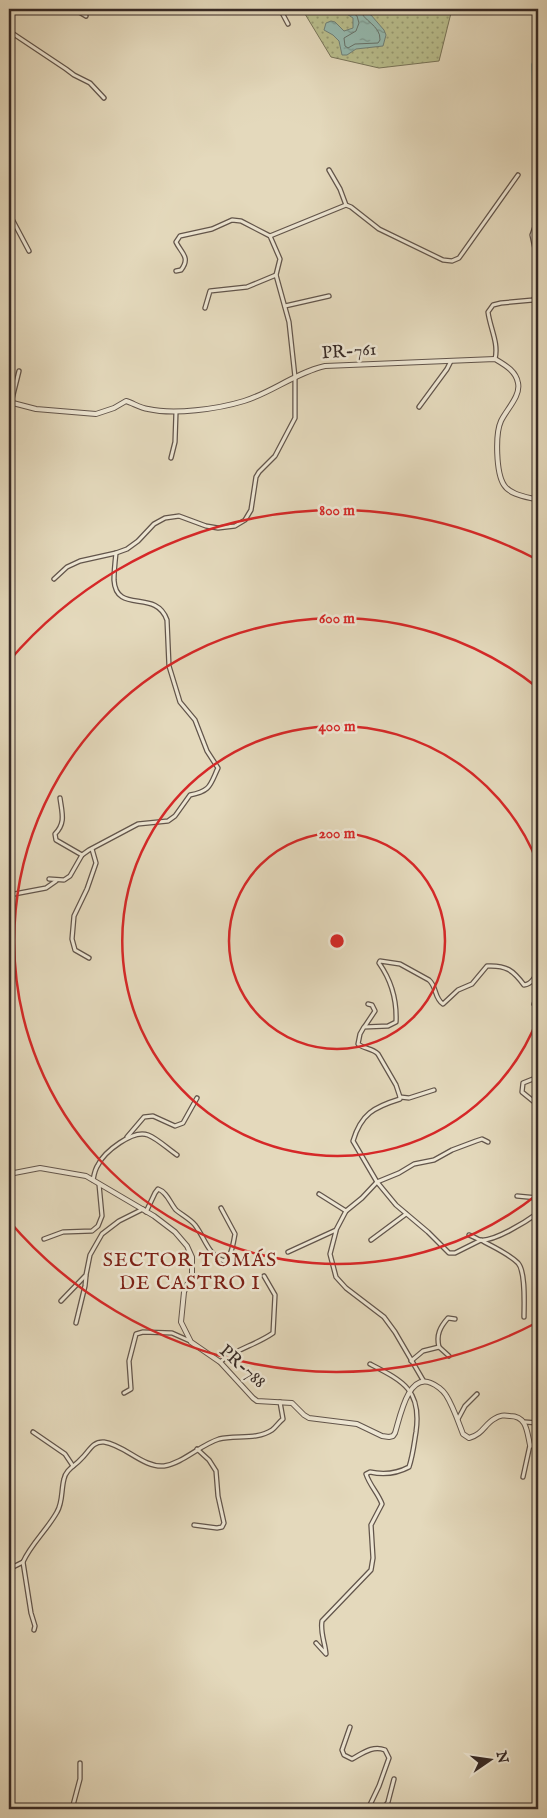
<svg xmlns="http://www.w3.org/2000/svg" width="547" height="1818" viewBox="0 0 547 1818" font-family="'IM FELL English',serif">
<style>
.grass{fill:url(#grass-dots);stroke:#787459}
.water{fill:url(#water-ripples);stroke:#6f8078}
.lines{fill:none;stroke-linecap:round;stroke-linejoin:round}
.shore{stroke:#66726a;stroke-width:1}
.river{stroke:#95bab0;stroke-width:6}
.minor-casing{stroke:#62554b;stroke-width:5.5}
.tertiary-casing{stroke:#62554b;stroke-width:6}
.minor{stroke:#ede6d3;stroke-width:3}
.tertiary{stroke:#ede6d3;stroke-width:4}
.ring{fill:none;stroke:#d62828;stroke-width:2.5}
.labels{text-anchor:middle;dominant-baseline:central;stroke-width:5;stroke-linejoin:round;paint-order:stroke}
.street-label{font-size:18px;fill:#362925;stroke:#ede6d3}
.quarter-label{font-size:20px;letter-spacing:1px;fill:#7a1f14;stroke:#ede6d3}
.centre{fill:#d62828;stroke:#ede6d3;stroke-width:2.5}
.ring-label{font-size:15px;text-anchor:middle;font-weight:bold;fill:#d62828;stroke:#ede6d3;stroke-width:5;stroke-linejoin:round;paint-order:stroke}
</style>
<defs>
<pattern id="grass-dots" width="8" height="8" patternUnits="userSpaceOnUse" patternTransform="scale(1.25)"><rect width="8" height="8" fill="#b9be8d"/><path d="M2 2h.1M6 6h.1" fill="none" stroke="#979a73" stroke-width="1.8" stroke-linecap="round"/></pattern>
<pattern id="water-ripples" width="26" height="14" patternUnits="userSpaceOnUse" patternTransform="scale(1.25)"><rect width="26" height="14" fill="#95bab0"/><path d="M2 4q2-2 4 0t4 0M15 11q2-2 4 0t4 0" fill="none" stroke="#7a978f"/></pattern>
</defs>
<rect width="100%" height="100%" fill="#e4d9bc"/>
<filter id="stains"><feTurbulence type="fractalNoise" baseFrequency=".004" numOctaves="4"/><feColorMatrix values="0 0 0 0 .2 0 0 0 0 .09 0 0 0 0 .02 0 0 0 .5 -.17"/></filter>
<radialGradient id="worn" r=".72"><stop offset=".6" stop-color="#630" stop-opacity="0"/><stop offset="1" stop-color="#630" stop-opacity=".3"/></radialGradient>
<!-- grass -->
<path class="grass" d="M302,9H452L439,61L379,68L331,57Z"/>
<!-- water -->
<path class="water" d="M339,9H357L371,15L384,30L386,35L383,46L356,49L347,55H342L339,41L333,35L324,30L326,23L331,21L335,22L344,31L353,28V18Z"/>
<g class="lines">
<!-- shore -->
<path class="shore" d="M347,9L357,16L359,23L356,31L344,38L345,46L348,48L355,44L378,43L380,40C381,25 362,21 360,9"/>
<!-- river -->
<path class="river" d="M538,55L534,65L535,100L538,104"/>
<defs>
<g id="minor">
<path d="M74,9L86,16"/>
<path d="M280,9L288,24"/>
<path d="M9,31L66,69L74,75L90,83L104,98"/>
<path d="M329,170L340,189L346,205"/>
<path d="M9,217L12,219L29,251"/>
<path d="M270,236L346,205L351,207L379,229L443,260L452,261L459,258L518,175"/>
<path d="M285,306L329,296"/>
<path d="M205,308L210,291L247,287L276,275"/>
<path d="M495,359C499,343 490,328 488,312L493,305L501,303L533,300L535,297L537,258L532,235L537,221"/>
<path d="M11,403L19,371"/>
<path d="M419,407L447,369L451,361"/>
<path d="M171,458L175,442L176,412"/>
<path d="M54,579L67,567L80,561L116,553L127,549L138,541L154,524L165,518L179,516L206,526L218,528L235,526L245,520L251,510L256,477L259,472L275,456L295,418V377L289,322L276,275L280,259L270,236L241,221L232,220L212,229L180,236L176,242C181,253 191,257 181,270L176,271"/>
<path d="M60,798C62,813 66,823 55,834L56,840L82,855"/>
<path d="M49,879L64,880L70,876L82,855L89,850L138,824L168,821L175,816L190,795C211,791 210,785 218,768L207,751L195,720L180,702L169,666L167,620C156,588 116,615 114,580C114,571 115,562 116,553"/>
<path d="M9,895L46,888L56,881"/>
<path d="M89,958L75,950L72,939L74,916L87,889L96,863L92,849"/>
<path d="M534,1004L538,994"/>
<path d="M365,1026L375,1011L372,1005L368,1004"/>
<path d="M538,1081L533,1079L523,1083L522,1092L538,1105"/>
<path d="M400,1097L409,1098L434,1090"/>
<path d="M127,1137L144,1117L153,1116L175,1126L183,1123L197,1098"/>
<path d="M93,1180C94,1175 95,1169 98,1165C104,1152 133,1129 148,1135C158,1139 168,1149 177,1155"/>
<path d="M319,1194L346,1211"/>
<path d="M517,1196L538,1198"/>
<path d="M146,1212L155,1193L158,1189C167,1192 170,1203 176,1210C182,1215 190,1219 195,1225C205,1238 208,1255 224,1261C232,1256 233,1244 235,1234L221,1208"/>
<path d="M336,1231L330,1254L336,1277L346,1288L384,1317L395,1332L423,1380"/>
<path d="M469,1235C473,1236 477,1239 480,1240C494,1242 527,1221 538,1213"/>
<path d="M44,1239L63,1232L92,1231L98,1226L102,1216L99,1184"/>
<path d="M371,1240L406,1214"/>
<path d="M288,1252L336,1230L346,1211L362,1198L377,1182L399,1173L414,1164L434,1160L452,1150L476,1141L482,1139L488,1142"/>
<path d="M61,1301L86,1275L90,1255L102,1234L119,1221L143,1209"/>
<path d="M524,1317C524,1305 526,1272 518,1263C508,1253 493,1247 481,1240L455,1253H449L428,1232L396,1205L377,1182L353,1141C361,1114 374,1107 400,1099V1097L396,1085L378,1054C372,1048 364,1049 358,1044L360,1034L364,1027L388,1026L396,1022C397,1001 391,980 379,963L380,961L400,964L429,980C437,987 434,998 443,1004L458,990L472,984L487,966C506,965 513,970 524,985C532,984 535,977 538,970"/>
<path d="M76,1323L85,1286L86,1276"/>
<path d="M439,1347C436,1335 440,1327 448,1318L455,1319"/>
<path d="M411,1361L423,1351L439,1347L449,1356"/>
<path d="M220,1362C236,1349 256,1345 273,1333L275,1295L264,1276"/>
<path d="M124,1393L131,1389L129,1361L136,1334L143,1332L172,1333L190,1341"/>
<path d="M458,1419L465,1406L477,1394"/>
<path d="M525,1422L538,1423"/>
<path d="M33,1432L65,1454L73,1466"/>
<path d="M523,1477L530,1445"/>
<path d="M194,1525L217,1528L222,1527L224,1523L218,1496L216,1471L209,1460L197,1449"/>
<path d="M23,1562L31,1613L35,1626L34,1630"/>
<path d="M9,1569L23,1562C31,1544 47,1530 57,1512C63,1502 61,1490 64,1479C66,1469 75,1466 81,1459C89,1452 92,1441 104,1442C125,1445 143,1468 164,1466C183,1463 200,1445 219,1439C236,1435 257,1440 272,1430C276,1427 279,1422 283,1419L280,1402"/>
<path d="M316,1643L326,1654C325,1642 320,1633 322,1621L371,1570L373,1558L371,1525L382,1504C378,1493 370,1486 366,1474L370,1472C384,1475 396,1474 409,1467C413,1455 414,1444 416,1432C422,1390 403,1381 370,1364"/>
<path d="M350,1727L342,1750L344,1755L352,1759C363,1753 373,1745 385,1750L389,1758L379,1786L368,1809"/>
<path d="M72,1809L80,1779V1763"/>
<path d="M383,1809L388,1802L394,1779"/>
</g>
<g id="tertiary">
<path d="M9,402L36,409L96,414L114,408L126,401C133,403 140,408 148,409C174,415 218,409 244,401C271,393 295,373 325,366L495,359C505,365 516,371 518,383C521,396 506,410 501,421C495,434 496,473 504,485C510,495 528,497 538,500"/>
<path d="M9,1174L40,1168L86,1176L154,1216L175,1232L187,1246L192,1257V1274L184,1292L181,1322L191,1342L220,1362L253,1398L257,1401L292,1403L304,1415L309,1418L357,1424L382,1436L389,1437L393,1436L395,1433C400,1417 408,1373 431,1383C436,1385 443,1390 446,1395C453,1406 458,1421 463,1434L469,1438C483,1434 484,1425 494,1419C500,1415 504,1415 510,1416C527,1416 527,1432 530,1445L538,1447"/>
</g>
</defs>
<!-- minor casing -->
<use href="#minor" class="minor-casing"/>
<!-- tertiary casing -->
<use href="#tertiary" class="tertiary-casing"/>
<!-- minor -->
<use href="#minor" class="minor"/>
<!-- tertiary -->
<use href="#tertiary" class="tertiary"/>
</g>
<!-- distance rings -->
<g class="ring">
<circle cx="337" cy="941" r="108"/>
<path d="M538 1018A215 215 0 1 1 538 864"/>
<path d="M538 1194A323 323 0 1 1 538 688"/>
<path d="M536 1323A431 431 0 0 1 9 1221M9 661A431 431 0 0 1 536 559"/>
</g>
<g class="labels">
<!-- street labels -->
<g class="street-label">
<text transform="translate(349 352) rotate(-4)">PR-761</text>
<text transform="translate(242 1367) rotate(42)">PR-788</text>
</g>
<!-- quarter labels -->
<g class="quarter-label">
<text x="190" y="1260">SECTOR TOMÁS<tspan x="190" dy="23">DE CASTRO I</tspan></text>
</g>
</g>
<circle cx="337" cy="941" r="8" class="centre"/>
<g class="ring-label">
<text x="337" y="515">800 m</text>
<text x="337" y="623">600 m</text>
<text x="337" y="731">400 m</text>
<text x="337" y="838">200 m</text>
</g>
<!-- margin -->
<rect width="547" height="1818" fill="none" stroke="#e4d9bc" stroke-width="30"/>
<rect x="10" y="10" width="527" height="1798" fill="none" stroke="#362925" stroke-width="2.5"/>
<rect x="15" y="15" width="517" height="1788" fill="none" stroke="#362925"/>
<!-- north arrow -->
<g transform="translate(490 1760) rotate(77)" stroke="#ede6d3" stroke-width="4" paint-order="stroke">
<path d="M0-4L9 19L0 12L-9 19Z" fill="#362925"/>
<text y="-8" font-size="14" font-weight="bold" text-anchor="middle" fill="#362925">N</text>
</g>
<rect width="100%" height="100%" filter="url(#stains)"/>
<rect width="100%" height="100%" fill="url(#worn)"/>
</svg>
